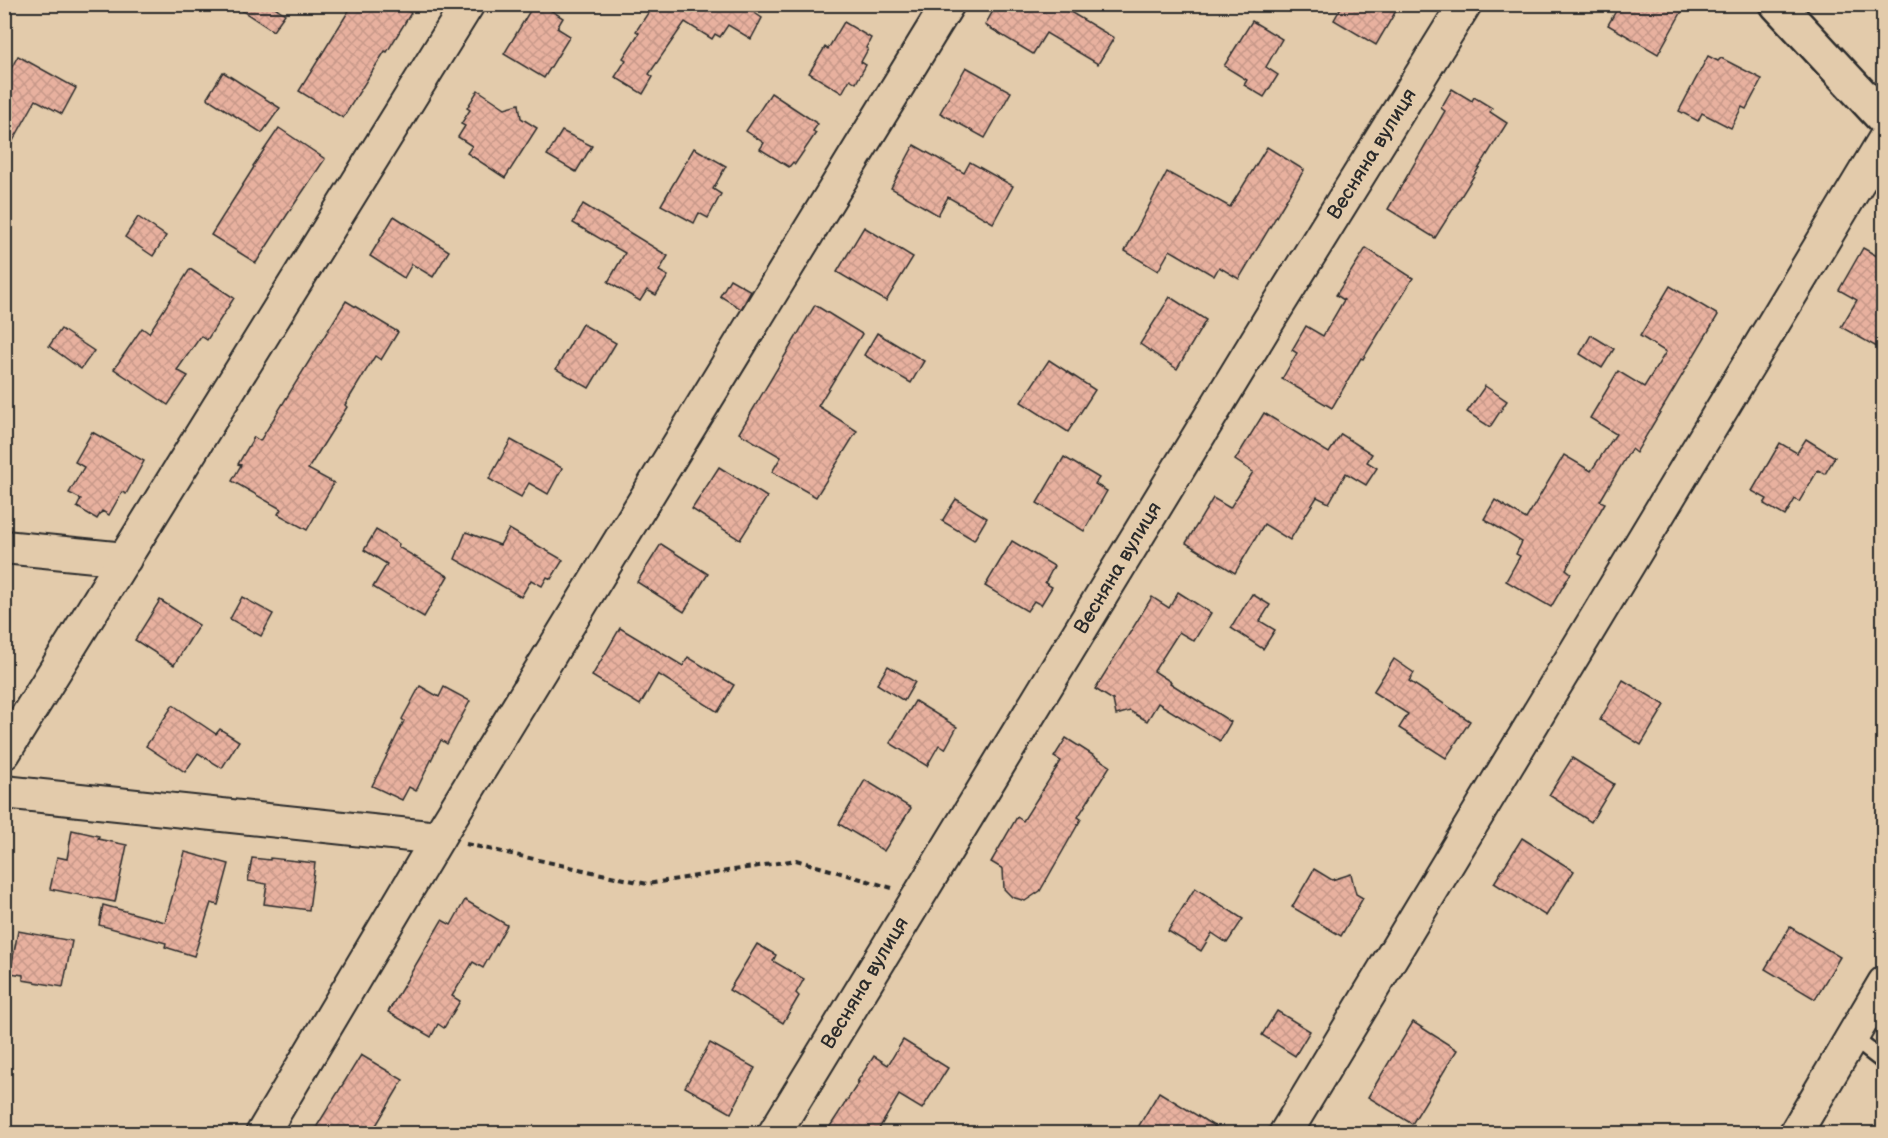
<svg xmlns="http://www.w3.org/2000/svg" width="1888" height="1138" viewBox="0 0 1888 1138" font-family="'Balsamiq Sans',sans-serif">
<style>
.building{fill:url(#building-cross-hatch);stroke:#2b2b2b;stroke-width:1.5}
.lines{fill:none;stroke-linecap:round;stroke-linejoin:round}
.lane-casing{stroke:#2b2b2b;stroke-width:20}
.street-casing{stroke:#2b2b2b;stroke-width:36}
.secondary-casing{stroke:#2b2b2b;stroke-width:38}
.path{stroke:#2b2b2b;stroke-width:4;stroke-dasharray:6 4.5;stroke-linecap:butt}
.lane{stroke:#e3cbab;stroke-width:15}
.street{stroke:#e3cbab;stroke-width:32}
.secondary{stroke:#e3cbab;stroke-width:33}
.labels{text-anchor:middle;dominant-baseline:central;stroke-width:4.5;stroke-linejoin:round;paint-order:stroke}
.street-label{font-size:20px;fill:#2b2b2b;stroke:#e3cbab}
</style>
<defs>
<pattern id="building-cross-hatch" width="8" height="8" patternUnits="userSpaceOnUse" patternTransform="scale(1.5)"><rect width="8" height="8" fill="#e8b19f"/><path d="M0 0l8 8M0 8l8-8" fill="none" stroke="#c79889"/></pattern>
</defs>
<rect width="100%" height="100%" fill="#e3cbab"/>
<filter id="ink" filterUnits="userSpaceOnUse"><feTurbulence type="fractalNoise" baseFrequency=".0167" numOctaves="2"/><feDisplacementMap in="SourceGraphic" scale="12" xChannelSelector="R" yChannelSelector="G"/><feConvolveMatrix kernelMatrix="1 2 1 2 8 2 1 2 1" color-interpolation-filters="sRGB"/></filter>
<g filter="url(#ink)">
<!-- building -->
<g class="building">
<path d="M232,4H270L285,14L273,31Z"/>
<path d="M353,4H398L411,13L387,52L385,51L343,118L299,91Z"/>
<path d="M534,4H541L563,18L557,28L570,36L544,78L504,54Z"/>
<path d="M654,4H741L762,18L751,39L728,25L720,37L715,34L712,39L685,22L649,74L653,77L643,94L615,77L626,60L623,58L639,33L636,31Z"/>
<path d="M997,4H1057L1114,38L1098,64L1046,33L1033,54L985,25Z"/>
<path d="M1343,4H1400L1376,45L1334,20Z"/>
<path d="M1620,4H1686L1658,54L1608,25Z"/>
<path d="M1252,21L1282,39L1266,67L1278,75L1264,97L1244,85L1247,80L1224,66Z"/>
<path d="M844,22L871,38L866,48L868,49L861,62L866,65L856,83L850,79L842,93L809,73L825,47L828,49Z"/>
<path d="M18,56L76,88L62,114L36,100L4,157V81Z"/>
<path d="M1708,56L1718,61L1721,58L1762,79L1746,109L1742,107L1731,128L1702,113L1698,121L1679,111Z"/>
<path d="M966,67L1011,92L985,138L940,113Z"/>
<path d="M223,72L280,108L262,133L207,98Z"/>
<path d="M1452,89L1472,101L1474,97L1492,108L1490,112L1507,123L1435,238L1388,209L1445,111L1441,108Z"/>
<path d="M478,90L505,108L519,104L521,118L537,128L505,178L467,153L472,146L458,137L465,126L461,124L470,110L467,108Z"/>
<path d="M771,93L818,124L813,131L816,133L795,164L793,162L789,167L760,149L764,143L746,131Z"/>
<path d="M279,128L325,159L287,215L256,263L211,235L254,167L253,166Z"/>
<path d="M562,131L592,146L576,172L547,155Z"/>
<path d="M914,145L964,173L970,162L1013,186L993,223L948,197L938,215L891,188Z"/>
<path d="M1267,147L1304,170L1239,279L1219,267L1214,276L1170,250L1158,271L1125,251L1167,172L1230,207Z"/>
<path d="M694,148L726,166L713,189L721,194L708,218L699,213L694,223L661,205Z"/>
<path d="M583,204L668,256L659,271L668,276L656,295L647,290L640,301L608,282L625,253L573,223Z"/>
<path d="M394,216L449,251L433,277L412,264L404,278L370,256Z"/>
<path d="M138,217L166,236L153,256L125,237Z"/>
<path d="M864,227L913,257L886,301L837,272Z"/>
<path d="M1366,248L1413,278L1363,359L1361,358L1332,408L1282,379L1297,353L1292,350L1306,326L1323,336L1344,300L1336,295Z"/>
<path d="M1863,248L1884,260V351L1841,327L1857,300L1839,290Z"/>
<path d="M190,269L234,298L207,340L201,336L177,370L188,376L168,405L114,369L142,328L149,333Z"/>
<path d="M730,279L751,291L741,309L720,296Z"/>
<path d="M1670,286L1718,315L1636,453L1631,449L1600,501L1605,503L1566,569L1571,573L1551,607L1506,581L1520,556L1516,554L1522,542L1484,519L1495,500L1526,519L1564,455L1591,471L1616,434L1590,418L1618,371L1644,387L1666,352L1640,336Z"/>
<path d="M1170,297L1206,320L1177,369L1140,344Z"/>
<path d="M346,301L398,332L381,360L375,356L345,405L347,407L308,469L334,483L307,530L278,514L281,509L232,481L241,465L238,464L254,437L260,441Z"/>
<path d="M815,305L862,334L818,406L857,431L816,497L772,472L781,457L739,433Z"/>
<path d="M582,324L616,343L589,388L556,369Z"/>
<path d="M61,329L94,351L81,369L49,346Z"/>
<path d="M877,333L924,361L911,383L864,355Z"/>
<path d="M1591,335L1614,349L1602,368L1580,354Z"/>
<path d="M1049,360L1095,390L1068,432L1021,402Z"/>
<path d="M1485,386L1507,401L1490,427L1467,412Z"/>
<path d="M1264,413L1329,453L1341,434L1372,454L1367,462L1377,468L1366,485L1346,473L1329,503L1317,497L1290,540L1264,524L1235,573L1186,543L1213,498L1230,508L1253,472L1235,460Z"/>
<path d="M92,432L144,461L126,494L122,492L109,515L102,511L97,519L77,507L81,499L69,493L84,467L75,462Z"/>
<path d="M1806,439L1835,457L1825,474L1818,470L1799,502L1795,499L1785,516L1764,504L1767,499L1752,491L1780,443L1797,453Z"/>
<path d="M511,440L562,468L548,494L529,483L521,497L489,479Z"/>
<path d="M1064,457L1099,478L1095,484L1107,491L1084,531L1037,503Z"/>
<path d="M719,467L767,497L740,540L692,509Z"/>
<path d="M956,499L987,518L974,540L942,521Z"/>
<path d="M509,529L563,560L551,579L547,577L542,586L531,580L521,597L455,559L466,532L500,545Z"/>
<path d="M376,530L399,544L398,547L448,576L424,617L373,587L387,564L364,550Z"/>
<path d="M1012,541L1054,566L1045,583L1052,587L1041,605L1034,601L1027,611L985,586Z"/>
<path d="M661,544L708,574L684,612L637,582Z"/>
<path d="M1178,592L1211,613L1194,641L1179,632L1154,671L1171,682L1170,683L1231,722L1220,741L1158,703L1147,721L1130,711L1116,715L1113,700L1095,689L1152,597L1169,608Z"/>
<path d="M1252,594L1270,605L1260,621L1275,630L1263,649L1231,628Z"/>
<path d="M242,597L273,614L261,636L230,619Z"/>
<path d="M160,600L199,625L174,665L135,640Z"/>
<path d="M620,628L683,666L688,657L734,685L718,712L658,674L640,705L592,676Z"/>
<path d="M1394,659L1414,673L1409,681L1470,721L1446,758L1399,728L1408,714L1373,692Z"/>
<path d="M888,666L915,682L904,701L877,684Z"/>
<path d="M1623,680L1665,705L1641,745L1600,720Z"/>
<path d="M420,686L439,697L444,687L470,701L447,744L441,740L416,791L409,787L402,800L372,786L404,721L402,719Z"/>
<path d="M915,701L957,727L945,749L939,745L927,766L890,743Z"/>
<path d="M173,705L216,734L220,729L239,741L222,768L198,753L185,772L146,746Z"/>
<path d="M1066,738L1110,766L1078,817L1081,819L1040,891L1025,901L1012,897L1004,889L1003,869L991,862L1017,817L1023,821L1061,761L1054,757Z"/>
<path d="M1572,758L1614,784L1591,822L1549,795Z"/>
<path d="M865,780L911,808L884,851L839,824Z"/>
<path d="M72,830L99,836L98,839L127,845L115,902L50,889L57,857L67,859Z"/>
<path d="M1522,838L1574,871L1546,916L1494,883Z"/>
<path d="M185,852L229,864L218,905L211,903L194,956L165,947L166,943L99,925L103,905L165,922Z"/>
<path d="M252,858L270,860V858L315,863L309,910L264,904L267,884L248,881Z"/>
<path d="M1314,869L1332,880L1351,874L1356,894L1363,898L1341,936L1292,907Z"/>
<path d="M1195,888L1243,919L1227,943L1212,933L1201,951L1168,931Z"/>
<path d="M465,900L507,925L483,968L473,962L452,996L460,1001L444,1028L438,1024L431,1037L388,1012L442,920L451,925Z"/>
<path d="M1790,927L1840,957L1815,999L1765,969Z"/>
<path d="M18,931L72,941L63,987L23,980V975L10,973Z"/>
<path d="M757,944L776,955L773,961L804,979L796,993L799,996L783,1023L729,990Z"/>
<path d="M1277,1011L1310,1031L1295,1056L1262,1035Z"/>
<path d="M1413,1022L1457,1050L1412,1124L1368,1097Z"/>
<path d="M903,1040L948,1068L922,1109L899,1095L876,1134H825L859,1082H857L874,1056L888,1065Z"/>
<path d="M710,1043L755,1068L731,1113L685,1087Z"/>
<path d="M361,1055L403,1080L371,1134H312Z"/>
<path d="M1159,1092L1227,1134H1134Z"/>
</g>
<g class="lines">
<defs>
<path id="lane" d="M1852,1037L1884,1062"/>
<g id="street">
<path d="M4,547L125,559"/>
<path d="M4,753L468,4"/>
<path d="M4,792L438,838"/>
<path d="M262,1134L438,838L948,4"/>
<path d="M774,1134L1269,320L1465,4"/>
<path d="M1285,1134L1884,140"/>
<path d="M1795,1134L1884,983"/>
</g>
<path id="secondary" d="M1777,4L1884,119"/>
</defs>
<!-- lane casing -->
<use href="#lane" class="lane-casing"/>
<!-- street casing -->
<use href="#street" class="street-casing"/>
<!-- secondary casing -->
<use href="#secondary" class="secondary-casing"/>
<!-- path -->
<path class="path" d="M466,844L647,884L796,860L892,888"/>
<!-- lane -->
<use href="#lane" class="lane"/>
<!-- street -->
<use href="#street" class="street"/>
<!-- secondary -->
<use href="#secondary" class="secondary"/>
</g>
</g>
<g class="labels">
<!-- street labels -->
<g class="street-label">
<text transform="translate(1372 154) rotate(-58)">Весняна вулиця</text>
<text transform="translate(1118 568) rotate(-59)">Весняна вулиця</text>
<text transform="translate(865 983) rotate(-59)">Весняна вулиця</text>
</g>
</g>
<!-- margin -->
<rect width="1888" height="1138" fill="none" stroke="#e3cbab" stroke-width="24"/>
<rect x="12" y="12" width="1864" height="1114" fill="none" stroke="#2b2b2b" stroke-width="2" filter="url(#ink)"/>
</svg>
